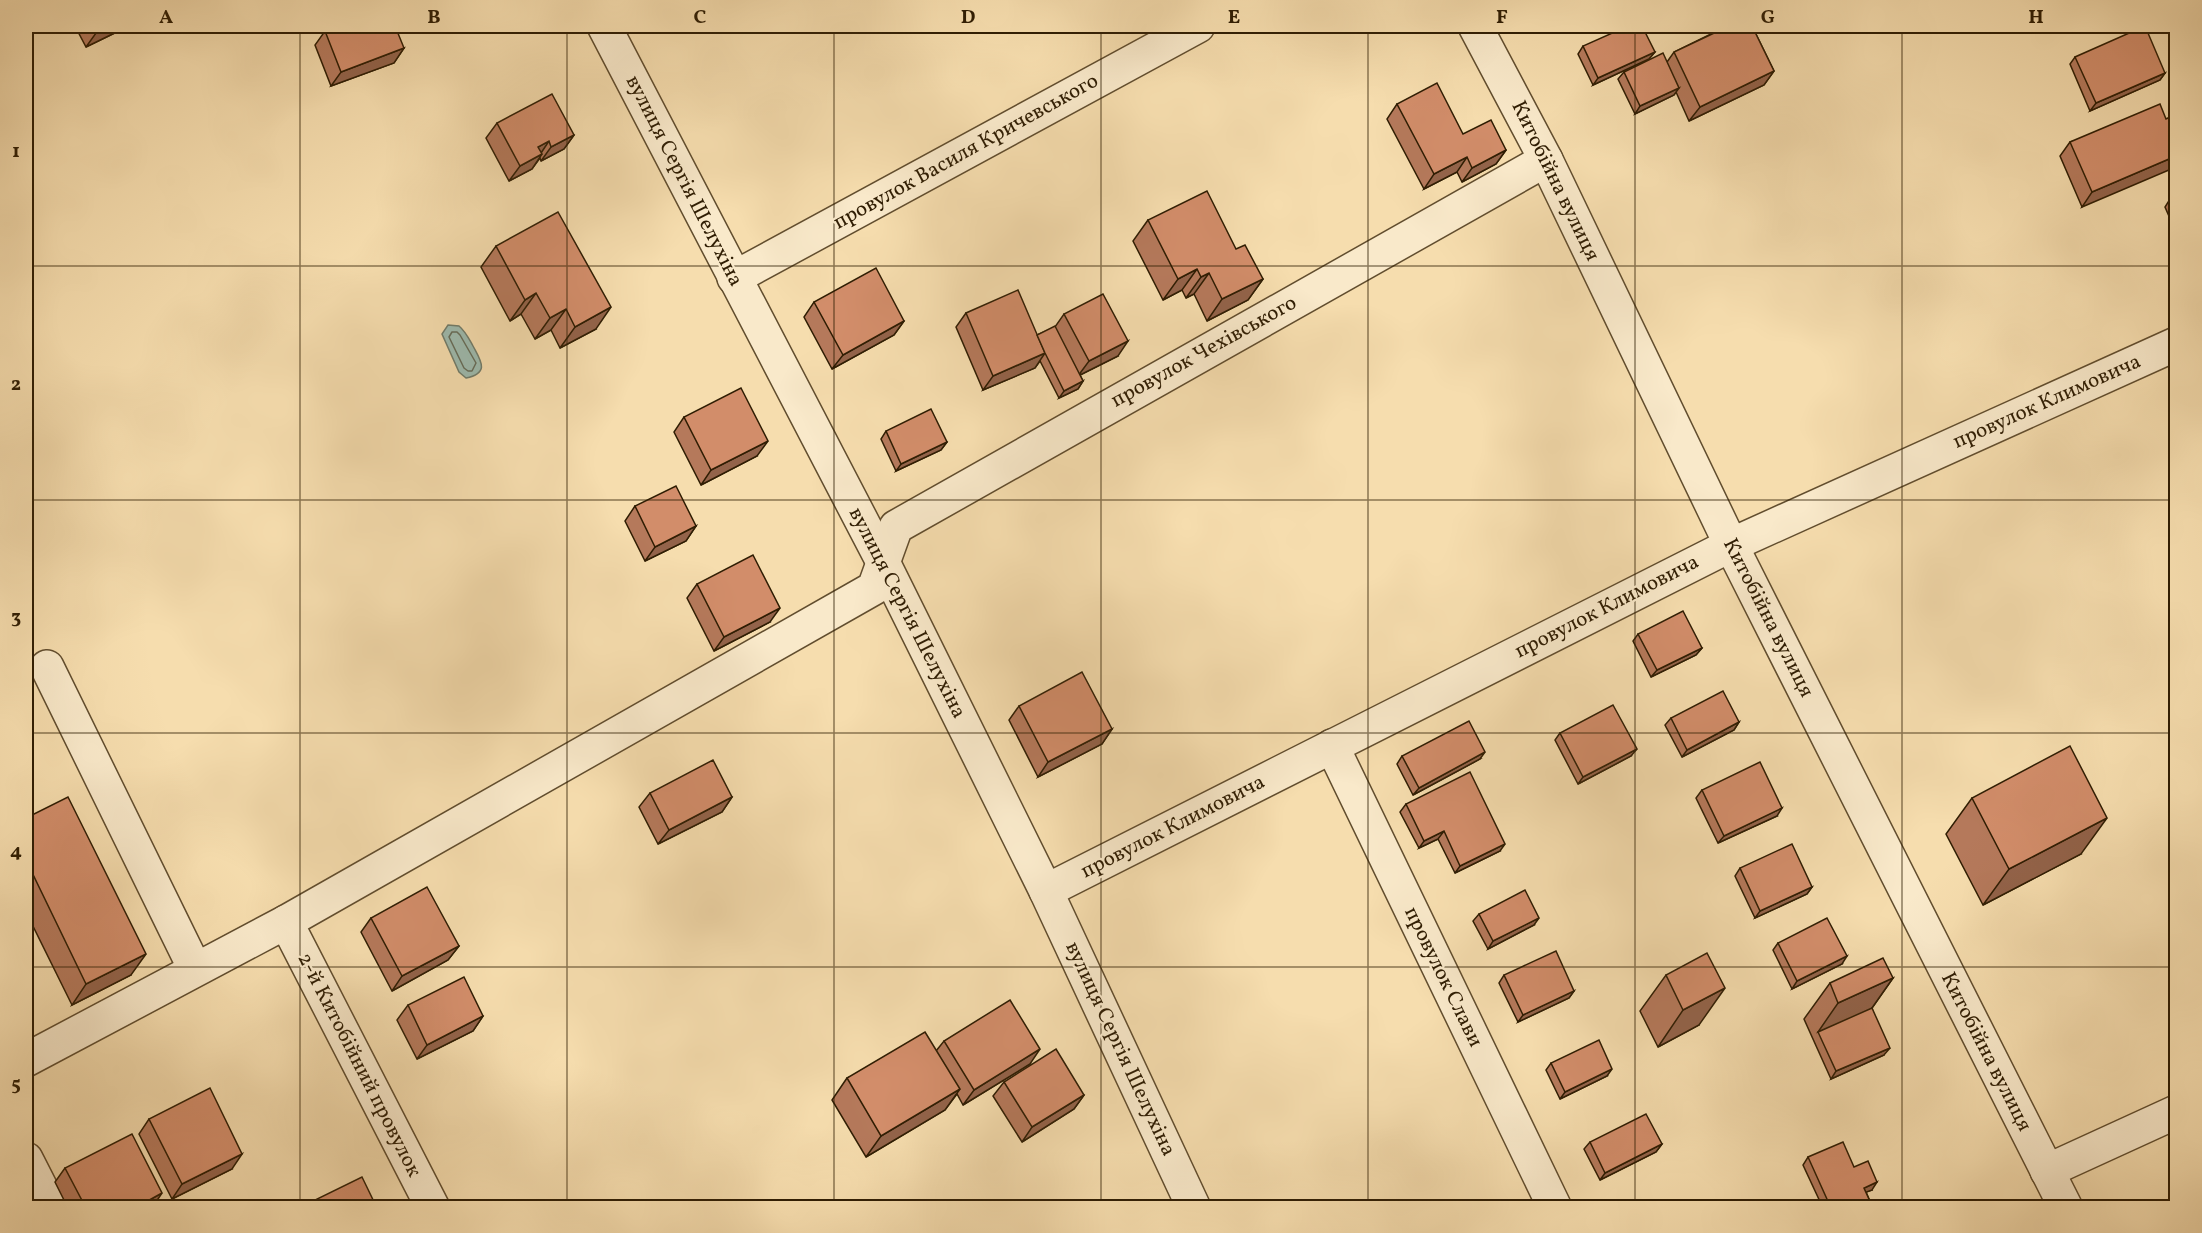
<svg xmlns="http://www.w3.org/2000/svg" width="2202" height="1233" viewBox="0 0 2202 1233" font-family="Vollkorn,serif">
<style>
.water{fill:#9dbbaf;stroke:#717c6a;stroke-width:1.5}
.lines{fill:none;stroke-linecap:round;stroke-linejoin:round}
.shore{stroke:#666c59;stroke-width:1.5}
.minor-casing{stroke:#614d2e;stroke-width:36}
.minor{stroke:#f9e9ca;stroke-width:33}
.wall{fill:#b5795b;stroke:#2f1d03;stroke-width:1.5}
.shaded-wall{fill:#93634a;stroke:#2f1d03;stroke-width:1.5}
.building{fill:#d28d6a;stroke:#2f1d03;stroke-width:1.5}
.grid{fill:none;stroke:#2f1d03;stroke-width:1.5;stroke-opacity:0.55}
.labels{text-anchor:middle;dominant-baseline:central;stroke-width:4.5;stroke-linejoin:round;paint-order:stroke}
.street-label{font-size:21px;fill:#2f1d03;stroke:#f9e9ca}
.neatline{fill:none;stroke:#2f1d03;stroke-width:2}
.grid-label{font-size:20px;text-anchor:middle;font-weight:bold;fill:#2f1d03}
</style>
<rect width="100%" height="100%" fill="#f6ddae"/>
<filter id="stains"><feTurbulence type="fractalNoise" baseFrequency=".00333" numOctaves="4"/><feColorMatrix values="0 0 0 0 .2 0 0 0 0 .09 0 0 0 0 .02 0 0 0 .5 -.17"/></filter>
<radialGradient id="worn" r=".72"><stop offset=".6" stop-color="#630" stop-opacity="0"/><stop offset="1" stop-color="#630" stop-opacity=".3"/></radialGradient>
<!-- water -->
<path class="water" d="M448,325L459,326C466,332 469,339 473,346C481,361 490,373 466,378L459,372L442,334Z"/>
<g class="lines">
<!-- shore -->
<path class="shore" d="M452,332H457L460,335L476,363L472,371H468L464,368L449,337Z"/>
<defs>
<g id="minor">
<path d="M604,26L883,562L1046,891L1194,1208"/>
<path d="M1475,26L1546,160L1731,545L2066,1208"/>
<path d="M734,278L1198,26"/>
<path d="M47,667L195,969"/>
<path d="M1332,746L1555,1208"/>
<path d="M1046,891L1731,545L2176,344"/>
<path d="M286,922L433,1208"/>
<path d="M26,1060L286,922L874,588L896,527L1546,160"/>
<path d="M26,1159L51,1208"/>
<path d="M2047,1171L2176,1112"/>
</g>
</defs>
<!-- minor casing -->
<use href="#minor" class="minor-casing"/>
<!-- minor -->
<use href="#minor" class="minor"/>
</g>
<!-- wall -->
<g class="wall">
<path d="M75,26H129L86,47Z"/>
<path d="M1707,26H1752L1774,71L1764,85L1689,121L1676,92L1674,95L1635,114L1618,79L1624,72L1667,62L1674,52L1711,34Z"/>
<path d="M325,31L404,48L394,63L331,86L315,45Z"/>
<path d="M1583,46L1655,52L1649,59L1593,85L1578,54Z"/>
<path d="M2075,57L2165,73L2160,80L2090,111L2070,64Z"/>
<path d="M1397,104L1463,134L1506,150L1496,164L1462,182L1457,172L1424,189L1387,119Z"/>
<path d="M2166,119L2082,207L2060,156L2070,142Z"/>
<path d="M497,123L574,135L564,149L541,161L540,158L532,169L509,181L486,138Z"/>
<path d="M2176,196V222L2172,223L2165,207L2170,199Z"/>
<path d="M1148,220L1236,249L1263,279L1248,300L1207,321L1194,294L1186,298L1182,290L1163,300L1133,241Z"/>
<path d="M496,246L596,329L560,348L551,330L535,339L521,314L510,321L481,267Z"/>
<path d="M814,302L904,321L894,335L832,369L804,317Z"/>
<path d="M966,313L1037,335L1055,327L1064,314L1118,356L1080,375L1083,381L1078,389L1059,398L1040,361L1035,368L983,390L956,327Z"/>
<path d="M684,417L757,456L701,485L674,432Z"/>
<path d="M886,431L947,442L941,450L896,471L881,439Z"/>
<path d="M635,506L696,526L686,541L645,561L625,521Z"/>
<path d="M697,584L770,622L714,651L687,598Z"/>
<path d="M1638,634L1702,648L1696,655L1651,677L1633,641Z"/>
<path d="M1019,706L1112,729L1102,744L1038,777L1009,720Z"/>
<path d="M1671,718L1739,722L1734,730L1682,757L1665,725Z"/>
<path d="M1560,733L1631,756L1578,784L1555,740Z"/>
<path d="M1402,756L1480,759L1413,795L1397,764Z"/>
<path d="M1702,790L1777,816L1718,843L1696,798Z"/>
<path d="M650,793L732,797L722,812L658,844L639,807Z"/>
<path d="M1972,798L2081,854L1983,905L1946,834Z"/>
<path d="M1406,804L1500,851L1455,873L1438,839L1419,848L1400,812Z"/>
<path d="M26,818L131,975L72,1005L26,912Z"/>
<path d="M1740,868L1812,887L1807,894L1755,918L1735,876Z"/>
<path d="M1479,914L1534,925L1488,949L1473,921Z"/>
<path d="M371,918L459,946L448,960L392,991L361,932Z"/>
<path d="M1778,943L1842,964L1792,989L1773,950Z"/>
<path d="M1504,975L1574,991L1569,998L1518,1022L1499,983Z"/>
<path d="M1666,975L1699,1025L1658,1047L1640,1011Z"/>
<path d="M1893,978L1872,1008L1884,1055L1831,1079L1804,1019L1830,983Z"/>
<path d="M408,1005L483,1016L473,1031L417,1059L397,1020Z"/>
<path d="M944,1041L1030,1064L963,1105L957,1094L945,1110L866,1157L832,1100L847,1078L936,1051Z"/>
<path d="M1551,1063L1607,1076L1560,1099L1546,1070Z"/>
<path d="M1004,1082L1084,1095L1074,1109L1022,1142L993,1096Z"/>
<path d="M149,1119L232,1169L172,1199L139,1134Z"/>
<path d="M1590,1142L1662,1144L1656,1152L1600,1180L1584,1149Z"/>
<path d="M1808,1157L1854,1167L1872,1190L1866,1192L1873,1208H1823L1803,1165Z"/>
<path d="M65,1168L152,1208H68L55,1182Z"/>
<path d="M315,1200L377,1208H310Z"/>
</g>
<!-- shaded-wall -->
<g class="shaded-wall">
<path d="M110,26H129L86,47L96,33Z"/>
<path d="M1719,26H1735L1712,36Z"/>
<path d="M404,48L394,63L331,86L341,72Z"/>
<path d="M1655,52L1649,59L1593,85L1598,78Z"/>
<path d="M1774,71L1764,85L1689,121L1700,107Z"/>
<path d="M2165,73L2160,80L2090,111L2096,103Z"/>
<path d="M1679,88L1674,95L1635,114L1640,106Z"/>
<path d="M574,135L564,149L541,161L551,147Z"/>
<path d="M549,141L539,156L538,147Z"/>
<path d="M1506,150L1496,164L1462,182L1472,168Z"/>
<path d="M542,154L532,169L509,181L520,166Z"/>
<path d="M2176,156V167L2082,207L2092,192Z"/>
<path d="M1467,157L1457,172L1424,189L1434,174Z"/>
<path d="M1197,269L1182,290L1163,300L1178,279Z"/>
<path d="M1209,273L1194,294L1186,298L1201,277Z"/>
<path d="M1263,279L1248,300L1207,321L1222,299Z"/>
<path d="M536,293L521,314L510,321L525,300Z"/>
<path d="M611,307L596,329L560,348L575,327Z"/>
<path d="M566,309L551,330L535,339L550,318Z"/>
<path d="M904,321L894,335L832,369L843,355Z"/>
<path d="M1128,341L1118,356L1078,376L1089,361Z"/>
<path d="M1045,353L1035,368L983,390L993,376Z"/>
<path d="M1083,381L1078,389L1059,398L1064,391Z"/>
<path d="M768,441L757,456L701,485L711,470Z"/>
<path d="M947,442L941,450L896,471L901,464Z"/>
<path d="M696,526L686,541L645,561L655,547Z"/>
<path d="M780,608L770,622L714,651L724,637Z"/>
<path d="M1702,648L1696,655L1651,677L1657,670Z"/>
<path d="M1739,722L1734,730L1682,757L1687,750Z"/>
<path d="M1112,729L1102,744L1038,777L1048,762Z"/>
<path d="M1637,749L1631,756L1578,784L1583,777Z"/>
<path d="M1485,752L1480,759L1413,795L1419,788Z"/>
<path d="M732,797L722,812L658,844L669,830Z"/>
<path d="M1782,808L1777,816L1718,843L1724,836Z"/>
<path d="M2107,818L2081,854L1983,905L2009,869Z"/>
<path d="M1444,831L1438,839L1419,848L1424,841Z"/>
<path d="M1505,844L1500,851L1455,873L1460,866Z"/>
<path d="M1812,887L1807,894L1755,918L1760,911Z"/>
<path d="M1539,918L1534,925L1488,949L1493,941Z"/>
<path d="M459,946L448,960L392,991L402,976Z"/>
<path d="M146,954L131,975L72,1005L86,984Z"/>
<path d="M1847,956L1842,964L1792,989L1797,981Z"/>
<path d="M1893,978L1867,1015L1818,1032L1838,1003Z"/>
<path d="M1725,988L1699,1025L1658,1047L1683,1010Z"/>
<path d="M1574,991L1569,998L1518,1022L1523,1015Z"/>
<path d="M483,1016L473,1031L417,1059L427,1045Z"/>
<path d="M1890,1048L1884,1055L1831,1079L1836,1071Z"/>
<path d="M1040,1049L1030,1064L963,1105L974,1090Z"/>
<path d="M1612,1069L1607,1076L1560,1099L1565,1092Z"/>
<path d="M960,1089L945,1110L866,1157L881,1136Z"/>
<path d="M1084,1095L1074,1109L1022,1142L1032,1127Z"/>
<path d="M1662,1144L1656,1152L1600,1180L1605,1173Z"/>
<path d="M242,1154L232,1169L172,1199L182,1184Z"/>
<path d="M1877,1182L1872,1190L1859,1195L1864,1188Z"/>
<path d="M162,1193L152,1208H135Z"/>
</g>
<!-- building -->
<g class="building">
<path d="M92,26H110L96,33Z"/>
<path d="M340,26H395L404,48L341,72L325,31Z"/>
<path d="M1628,26H1642L1655,52L1598,78L1583,46Z"/>
<path d="M1729,26H1752L1774,71L1700,107L1674,52Z"/>
<path d="M2145,26L2165,73L2096,103L2075,57Z"/>
<path d="M1663,53L1679,88L1640,106L1624,72Z"/>
<path d="M1437,83L1463,134L1491,120L1506,150L1472,168L1467,157L1434,174L1397,104Z"/>
<path d="M552,94L574,135L551,147L549,141L538,147L542,154L520,166L497,123Z"/>
<path d="M2160,104L2166,119L2176,114V156L2092,192L2070,142Z"/>
<path d="M1207,191L1236,249L1245,245L1263,279L1222,299L1209,273L1201,277L1197,269L1178,279L1148,220Z"/>
<path d="M2176,196V213L2170,199Z"/>
<path d="M558,212L611,307L575,327L566,309L550,318L536,293L525,300L496,246Z"/>
<path d="M876,268L904,321L843,355L814,302Z"/>
<path d="M1018,290L1045,353L993,376L966,313Z"/>
<path d="M1103,294L1128,341L1089,361L1064,314Z"/>
<path d="M1055,326L1083,381L1064,391L1045,353L1037,335Z"/>
<path d="M741,388L768,441L711,470L684,417Z"/>
<path d="M931,409L947,442L901,464L886,431Z"/>
<path d="M676,486L696,526L655,547L635,506Z"/>
<path d="M753,555L780,608L724,637L697,584Z"/>
<path d="M1683,611L1702,648L1657,670L1638,634Z"/>
<path d="M1082,672L1112,729L1048,762L1019,706Z"/>
<path d="M1723,691L1739,722L1687,750L1671,718Z"/>
<path d="M1613,705L1637,749L1583,777L1560,733Z"/>
<path d="M1469,721L1485,752L1419,788L1402,756Z"/>
<path d="M2070,746L2107,818L2009,869L1972,798Z"/>
<path d="M713,760L732,797L669,830L650,793Z"/>
<path d="M1760,762L1782,808L1724,836L1702,790Z"/>
<path d="M1470,772L1505,844L1460,866L1444,831L1424,841L1406,804Z"/>
<path d="M68,797L146,954L86,984L26,860V818Z"/>
<path d="M1792,844L1812,887L1760,911L1740,868Z"/>
<path d="M427,887L459,946L402,976L371,918Z"/>
<path d="M1525,890L1539,918L1493,941L1479,914Z"/>
<path d="M1827,918L1847,956L1797,981L1778,943Z"/>
<path d="M1556,951L1574,991L1523,1015L1504,975Z"/>
<path d="M1707,953L1725,988L1683,1010L1666,975Z"/>
<path d="M1883,958L1893,978L1838,1003L1830,983Z"/>
<path d="M464,977L483,1016L427,1045L408,1005Z"/>
<path d="M1010,1000L1040,1049L974,1090L944,1041Z"/>
<path d="M1872,1008L1890,1048L1836,1071L1818,1032Z"/>
<path d="M925,1032L960,1089L881,1136L847,1078Z"/>
<path d="M1599,1040L1612,1069L1565,1092L1551,1063Z"/>
<path d="M1056,1049L1084,1095L1032,1127L1004,1082Z"/>
<path d="M210,1088L242,1154L182,1184L149,1119Z"/>
<path d="M1646,1114L1662,1144L1605,1173L1590,1142Z"/>
<path d="M132,1134L162,1193L135,1208H86L65,1168Z"/>
<path d="M1843,1142L1854,1167L1868,1161L1877,1182L1864,1188L1873,1208H1831L1808,1157Z"/>
<path d="M362,1177L377,1208H319L315,1200Z"/>
<path d="M1690,1202L1693,1208H1679Z"/>
</g>
<!-- grid -->
<path class="grid" d="M300,26V1208M567,26V1208M834,26V1208M1101,26V1208M1368,26V1208M1635,26V1208M1902,26V1208M26,266H2176M26,500H2176M26,733H2176M26,967H2176"/>
<g class="labels">
<!-- street labels -->
<g class="street-label">
<text transform="translate(966 152) rotate(-29)">провулок Василя Кричевського</text>
<text transform="translate(684 181) rotate(63)">вулиця Сергія Шелухіна</text>
<text transform="translate(1555 181) rotate(64)">Китобійна вулиця</text>
<text transform="translate(1204 352) rotate(-29)">провулок Чехівського</text>
<text transform="translate(2047 402) rotate(-24)">провулок Климовича</text>
<text transform="translate(1607 607) rotate(-27)">провулок Климовича</text>
<text transform="translate(907 613) rotate(63)">вулиця Сергія Шелухіна</text>
<text transform="translate(1768 618) rotate(63)">Китобійна вулиця</text>
<text transform="translate(1173 827) rotate(-27)">провулок Климовича</text>
<text transform="translate(1443 977) rotate(64)">провулок Слави</text>
<text transform="translate(1120 1049) rotate(65)">вулиця Сергія Шелухіна</text>
<text transform="translate(1986 1052) rotate(63)">Китобійна вулиця</text>
<text transform="translate(359 1065) rotate(63)">2-й Китобійний провулок</text>
</g>
</g>
<!-- margin -->
<rect width="2202" height="1233" fill="none" stroke="#f6ddae" stroke-width="66"/>
<rect x="33" y="33" width="2136" height="1167" class="neatline"/>
<g class="grid-label">
<text x="166" y="23">A</text>
<text x="434" y="23">B</text>
<text x="700" y="23">C</text>
<text x="968" y="23">D</text>
<text x="1234" y="23">E</text>
<text x="1502" y="23">F</text>
<text x="1768" y="23">G</text>
<text x="2036" y="23">H</text>
<text x="16" y="157">1</text>
<text x="16" y="390">2</text>
<text x="16" y="623">3</text>
<text x="16" y="857">4</text>
<text x="16" y="1090">5</text>
</g>
<rect width="100%" height="100%" filter="url(#stains)"/>
<rect width="100%" height="100%" fill="url(#worn)"/>
</svg>
